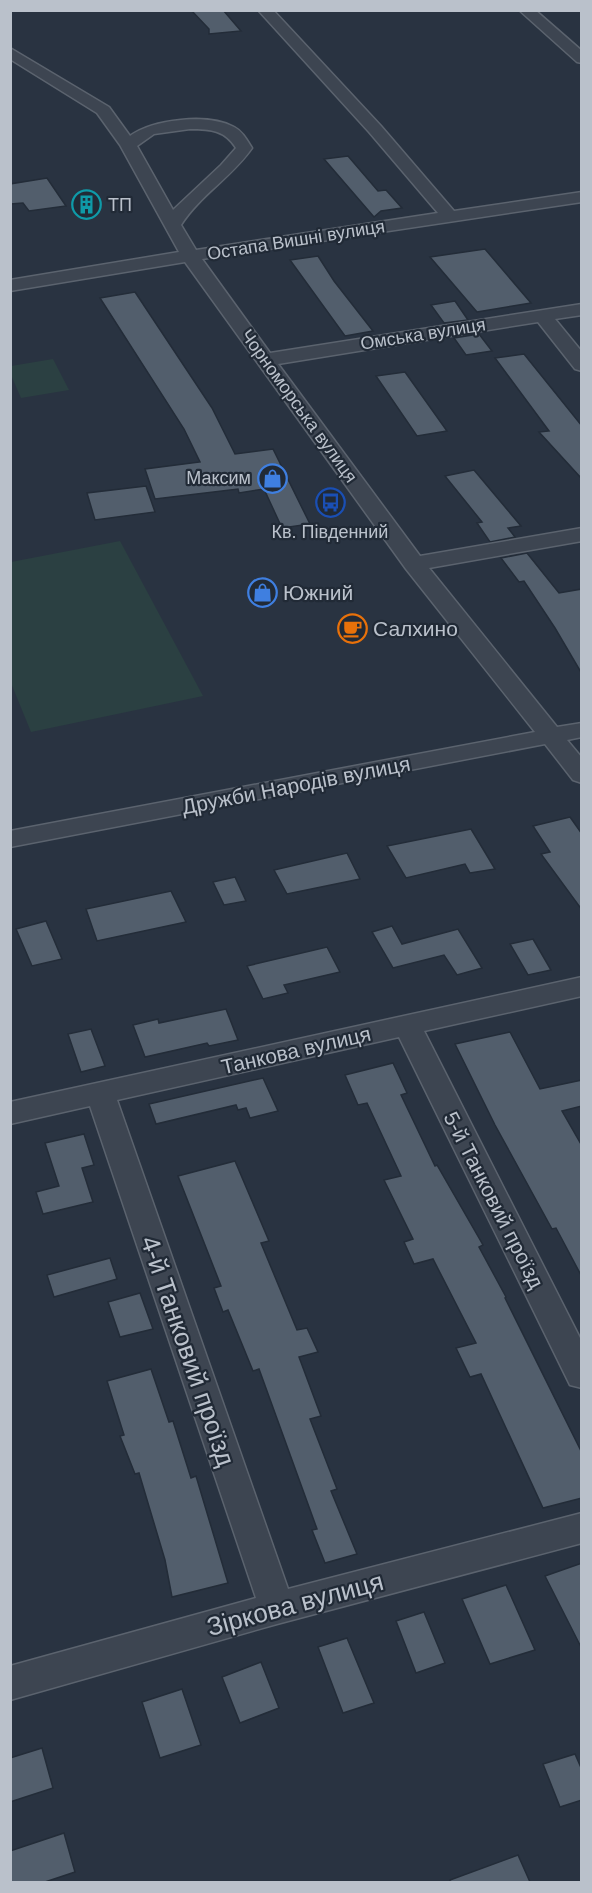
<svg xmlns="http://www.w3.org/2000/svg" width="592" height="1893" viewBox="0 0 592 1893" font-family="Helvetica,sans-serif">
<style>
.green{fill:#2b4042}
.building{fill:#525e6c;stroke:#232c38;stroke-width:1.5}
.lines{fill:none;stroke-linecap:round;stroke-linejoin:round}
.minor-casing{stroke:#5b636e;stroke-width:3}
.minor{fill:#3d4551;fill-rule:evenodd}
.labels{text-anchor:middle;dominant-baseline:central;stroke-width:4.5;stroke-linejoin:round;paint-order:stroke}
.far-poi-label{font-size:18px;fill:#bac1cb;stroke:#212a36;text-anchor:start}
.far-street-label{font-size:18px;fill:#bac1cb;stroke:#212a36}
.poi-label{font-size:21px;fill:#bac1cb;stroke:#212a36;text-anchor:start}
.street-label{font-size:21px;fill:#bac1cb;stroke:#212a36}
.near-street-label{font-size:26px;fill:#bac1cb;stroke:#212a36}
</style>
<rect width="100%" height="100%" fill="#293341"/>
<!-- green -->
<g class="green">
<path d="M53,359L69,390L21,398L11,375V366Z"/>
<path d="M120,541L203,696L31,732L11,683V562Z"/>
</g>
<!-- building -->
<g class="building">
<path d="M191,10H223L241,31L209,34V29Z"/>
<path d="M348,156L378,191L386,190L402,208L381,211L374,217L324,159Z"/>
<path d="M47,178L66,206L29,211L23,203L10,204V184Z"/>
<path d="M485,249L531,303L477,312L430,257Z"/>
<path d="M318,256L334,281L373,331L345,336L290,260Z"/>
<path d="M135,292L212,408L235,454L273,449L310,524L282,528L264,489L239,493L238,489L155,499L145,469L200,462L184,429L100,298Z"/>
<path d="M455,301L468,320L444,323L431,305Z"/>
<path d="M479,334L492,351L466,355L454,338Z"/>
<path d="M524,354L582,426V479L539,432L549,431L495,358Z"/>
<path d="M405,372L447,431L417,436L376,376Z"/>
<path d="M474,470L521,526L508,528L515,537L490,542L477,523L482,522L445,476Z"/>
<path d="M146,486L155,512L95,520L87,493Z"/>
<path d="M527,553L559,593L582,589V674L555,628L524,581L519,582L501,558Z"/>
<path d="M570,817L582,834V910L541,854L550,852L533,826Z"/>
<path d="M471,829L495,869L470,873L465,864L406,878L387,846Z"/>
<path d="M347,853L360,879L287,894L274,870Z"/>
<path d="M235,877L246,901L224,905L213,882Z"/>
<path d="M171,891L186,922L97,941L86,909Z"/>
<path d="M46,921L62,959L32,966L16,929Z"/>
<path d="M392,926L402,944L458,929L482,968L457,975L444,955L393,968L372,932Z"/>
<path d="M533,939L551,970L528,975L510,944Z"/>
<path d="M327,947L340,972L284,985L288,993L263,999L247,966Z"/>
<path d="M226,1009L238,1040L209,1046L207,1043L145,1057L133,1025L158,1019L159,1023Z"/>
<path d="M91,1029L105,1066L81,1072L68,1034Z"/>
<path d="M510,1032L540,1089L582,1080V1106L562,1111L582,1146V1277L556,1228L552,1229L495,1125L455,1044Z"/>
<path d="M393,1063L407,1093L401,1095L435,1166L437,1165L483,1245L479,1247L506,1297L505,1298L582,1453V1498L543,1508L481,1374L470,1377L456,1348L476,1343L433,1259L414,1264L404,1242L413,1239L384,1180L401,1176L367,1103L358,1105L345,1075Z"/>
<path d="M263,1078L278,1111L250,1118L246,1108L238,1110L236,1105L156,1124L149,1104Z"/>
<path d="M84,1134L94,1165L82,1168L93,1202L43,1214L36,1192L59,1186L45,1143Z"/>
<path d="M235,1161L269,1241L261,1243L297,1330L307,1328L318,1352L299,1357L321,1416L310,1419L337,1489L331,1491L357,1554L325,1563L312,1530L317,1529L259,1369L253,1371L228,1310L223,1312L214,1288L221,1286L178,1176Z"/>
<path d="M110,1258L117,1279L54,1297L47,1275Z"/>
<path d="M140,1293L153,1329L120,1337L108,1302Z"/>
<path d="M151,1369L169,1422L173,1421L191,1478L196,1476L228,1583L172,1597L165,1560L139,1473L135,1474L120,1436L124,1435L107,1381Z"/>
<path d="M582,1563V1649L545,1576Z"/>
<path d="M506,1585L535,1650L490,1664L462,1599Z"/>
<path d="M424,1612L445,1663L416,1673L396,1621Z"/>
<path d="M347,1638L374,1703L343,1713L318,1647Z"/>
<path d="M261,1662L279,1708L240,1723L222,1677Z"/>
<path d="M182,1689L201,1745L160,1758L142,1702Z"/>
<path d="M42,1748L53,1788L10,1802V1758Z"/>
<path d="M575,1754L582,1770V1800L560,1807L543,1764Z"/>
<path d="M64,1833L75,1872L45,1882H10V1851Z"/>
<path d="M518,1855L530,1882H450V1880Z"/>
</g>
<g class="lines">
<defs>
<g id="minor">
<path d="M258,10H273L381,126L454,211L582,192V202L202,259L270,353L582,304V315L555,319L582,352V371L575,369L538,322L278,364L420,556L582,528V541L429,568L557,727L582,723V737L567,740L582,758V783L573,780L545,744L10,847V831L535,732L406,569L185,262L10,291V280L179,252L120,145L97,113L10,59V48L109,107L130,136C153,119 208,113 234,127C242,131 247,140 252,148C232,177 200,195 181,225L196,250L438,213L369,132ZM190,129C210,129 225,130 236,148L221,165L173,210L137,146L154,134Z"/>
<path d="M519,10H535L582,51V63L577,62Z"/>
<path d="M582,977V996L424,1031L582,1342V1388L570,1385L399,1037L117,1100L288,1589L582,1513V1543L277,1624L10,1700V1666L256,1598L90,1106L10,1124V1102Z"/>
</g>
</defs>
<!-- minor casing -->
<use href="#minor" class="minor-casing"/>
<!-- minor -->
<use href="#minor" class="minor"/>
</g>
<!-- icons -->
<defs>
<symbol id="building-ring" viewBox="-11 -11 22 22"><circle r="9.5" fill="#212a36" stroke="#0f9aa8" stroke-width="1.5"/><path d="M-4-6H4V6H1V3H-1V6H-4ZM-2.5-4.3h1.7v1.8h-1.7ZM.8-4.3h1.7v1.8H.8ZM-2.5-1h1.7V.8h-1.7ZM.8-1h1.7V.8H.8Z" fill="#0f9aa8"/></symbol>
<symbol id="shop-ring" viewBox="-11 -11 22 22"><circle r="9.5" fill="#212a36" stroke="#3f7fe0" stroke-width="1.5"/><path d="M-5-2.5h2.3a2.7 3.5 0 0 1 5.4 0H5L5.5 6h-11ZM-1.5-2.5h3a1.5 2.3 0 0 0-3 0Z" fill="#3f7fe0"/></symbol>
<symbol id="bus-ring" viewBox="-11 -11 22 22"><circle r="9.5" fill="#212a36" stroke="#1a4fb4" stroke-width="1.5"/><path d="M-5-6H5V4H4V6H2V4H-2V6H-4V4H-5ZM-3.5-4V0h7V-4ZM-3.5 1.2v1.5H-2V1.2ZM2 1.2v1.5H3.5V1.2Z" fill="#1a4fb4"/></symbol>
<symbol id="cafe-ring" viewBox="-11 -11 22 22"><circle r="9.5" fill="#212a36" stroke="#e8710a" stroke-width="1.5"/><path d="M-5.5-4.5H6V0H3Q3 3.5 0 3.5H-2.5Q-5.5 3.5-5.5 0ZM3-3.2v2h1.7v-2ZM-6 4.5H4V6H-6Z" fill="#e8710a"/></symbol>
</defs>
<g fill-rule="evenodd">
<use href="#building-ring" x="70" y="188" width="33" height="33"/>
<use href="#shop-ring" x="256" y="462" width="33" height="33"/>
<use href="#bus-ring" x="314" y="486" width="33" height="33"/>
<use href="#shop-ring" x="246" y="576" width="33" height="33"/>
<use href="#cafe-ring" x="336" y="612" width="33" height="33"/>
</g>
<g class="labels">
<!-- far-poi labels -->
<g class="far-poi-label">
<text x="108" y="205">ТП</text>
<text x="251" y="478" text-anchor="end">Максим</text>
<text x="330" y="532" text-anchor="middle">Кв. Південний</text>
</g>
<!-- far-street labels -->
<g class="far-street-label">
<text transform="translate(296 240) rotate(-9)">Остапа Вишні вулиця</text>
<text transform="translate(423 334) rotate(-9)">Омська вулиця</text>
<text transform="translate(299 406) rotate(54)">Чорноморська вулиця</text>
</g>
<!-- poi labels -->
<g class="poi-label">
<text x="283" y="592">Южний</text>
<text x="373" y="628">Салхино</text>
</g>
<!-- street labels -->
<g class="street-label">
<text transform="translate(296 785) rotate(-11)">Дружби Народів вулиця</text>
<text transform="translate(296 1050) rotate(-13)">Танкова вулиця</text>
<text transform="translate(494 1200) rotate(63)">5-й Танковий проїзд</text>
</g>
<!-- near-street labels -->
<g class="near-street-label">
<text transform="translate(188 1351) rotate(71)">4-й Танковий проїзд</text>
<text transform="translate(295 1604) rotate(-15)">Зіркова вулиця</text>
</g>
</g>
<!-- border -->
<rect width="592" height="1893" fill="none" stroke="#bac1cb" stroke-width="24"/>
</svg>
